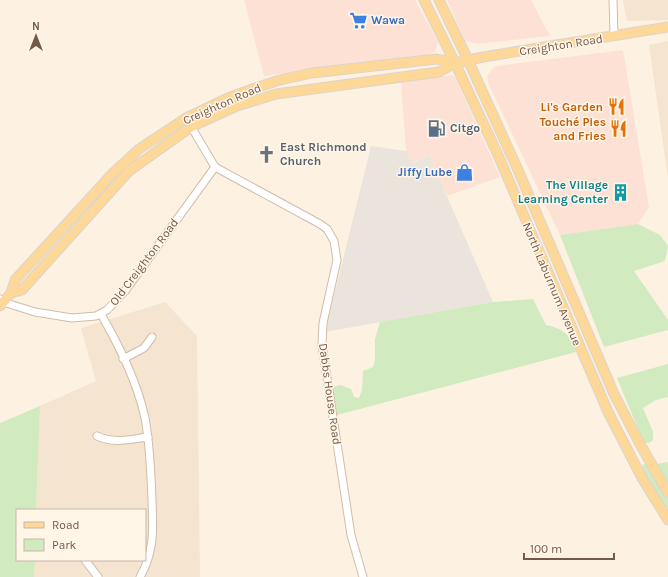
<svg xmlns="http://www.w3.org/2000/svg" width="668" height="577" viewBox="0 0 668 577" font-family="Karla,sans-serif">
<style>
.residential{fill:#f4e4d0}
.commercial{fill:#fde1d5}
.industrial{fill:#ebe4dd}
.green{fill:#d1eac0}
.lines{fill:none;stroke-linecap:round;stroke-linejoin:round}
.minor-casing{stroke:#d0bcab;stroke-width:9}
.major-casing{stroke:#dbd4cf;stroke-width:11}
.minor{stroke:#fff;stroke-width:7}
.major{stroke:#fdd898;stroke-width:9}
.labels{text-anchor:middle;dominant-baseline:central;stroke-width:3;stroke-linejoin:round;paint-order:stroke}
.shop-label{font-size:12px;font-weight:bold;fill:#366cbe;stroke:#fff6e8;text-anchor:start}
.street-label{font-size:12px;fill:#745848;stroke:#fff6e8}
.food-label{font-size:12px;font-weight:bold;fill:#c56008;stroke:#fff6e8;text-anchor:end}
.service-label{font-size:12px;font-weight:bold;fill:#4e5e75;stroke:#fff6e8;text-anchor:start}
.worship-label{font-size:12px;font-weight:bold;fill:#5b616d;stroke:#fff6e8;text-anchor:start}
.culture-label{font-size:12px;font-weight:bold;fill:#0d838f;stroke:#fff6e8;text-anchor:end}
</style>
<rect width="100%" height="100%" fill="#fdf2e2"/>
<!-- residential -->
<g class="residential">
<path d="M623,0H668V20L627,21Z"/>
<path d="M668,41V178L649,45Z"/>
<path d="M165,302L197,336L200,577H34L35,560H145V510H36L40,406L96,381L81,328Z"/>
</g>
<!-- commercial -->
<g class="commercial">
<path d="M244,0H415L438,42L435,52L425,56L264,76Z"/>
<path d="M447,0H531L550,36L477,44L465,41Z"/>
<path d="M623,50L649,207L638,224L560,235L489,85L487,76L494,67L503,65Z"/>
<path d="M453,75L456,79L500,177L447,196L429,155L411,163L406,151L401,82Z"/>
</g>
<!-- industrial -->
<path class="industrial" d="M371,146L406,151L412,163L429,155L493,302L325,332Z"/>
<!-- green -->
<g class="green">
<path d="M638,224L660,235L668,246L665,261L634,271L668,320V330L604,347L560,235Z"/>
<path d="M533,299L546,325C564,329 571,335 576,352L337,415L332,387L340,385L351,389L354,397L359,398L362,390L363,371L373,367L375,360V339L380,322L493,302Z"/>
<path d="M668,364V397L656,400L643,408L653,432V440L649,443H644L617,378Z"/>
<path d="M40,406L36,510H17V560H35L34,577H0V423Z"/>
<path d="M668,462V484L657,464Z"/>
<path d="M644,464H647L668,499V513L643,470L642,466Z"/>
</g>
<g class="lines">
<defs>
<g id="minor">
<path d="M613,0L614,36"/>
<path d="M186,118L215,167L320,224L327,229L334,241L337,260L323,323L322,345L351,535L363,577"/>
<path d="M0,299L3,302L35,312L72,318L96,316L107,310L125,291L215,167"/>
<path d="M101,314C119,346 137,381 145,418C150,445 151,472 152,500C153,528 155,551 140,577"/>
<path d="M123,359L144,348L152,337"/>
<path d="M97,436C114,444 131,439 148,437"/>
<path d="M85,560L98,577"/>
</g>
<g id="major">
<path d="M424,0L455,63L498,155L608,412L642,478L668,520"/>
<path d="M439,0L468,60L518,170L614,394L640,444L668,493"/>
<path d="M11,293L22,290L129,171L191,127L237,106L276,94L439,72L455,63L483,57L668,27"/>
<path d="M0,306L11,293L15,280L112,174L139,149L186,118L228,98L255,88L280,80L312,73L437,59L455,63"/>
</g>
</defs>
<!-- minor casing -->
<use href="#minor" class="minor-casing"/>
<!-- major casing -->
<use href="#major" class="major-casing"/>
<!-- minor -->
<use href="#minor" class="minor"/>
<!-- major -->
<use href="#major" class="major"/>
</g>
<!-- icons -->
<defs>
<symbol id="supermarket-bare" viewBox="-9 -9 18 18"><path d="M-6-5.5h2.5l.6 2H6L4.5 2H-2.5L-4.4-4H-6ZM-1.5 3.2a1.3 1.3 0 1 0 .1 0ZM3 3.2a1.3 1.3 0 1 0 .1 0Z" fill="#3f7fe0" stroke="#fff6e8" stroke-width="2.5" paint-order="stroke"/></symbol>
<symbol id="restaurant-bare" viewBox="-9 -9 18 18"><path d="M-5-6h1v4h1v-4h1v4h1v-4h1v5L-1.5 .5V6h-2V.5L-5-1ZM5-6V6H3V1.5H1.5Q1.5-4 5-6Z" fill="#e8710a" stroke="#fff6e8" stroke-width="2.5" paint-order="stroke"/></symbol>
<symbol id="fuel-bare" viewBox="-9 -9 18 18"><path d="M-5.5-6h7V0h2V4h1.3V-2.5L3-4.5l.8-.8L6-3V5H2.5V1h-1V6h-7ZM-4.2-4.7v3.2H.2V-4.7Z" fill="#5c6f8a" stroke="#fff6e8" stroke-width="2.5" paint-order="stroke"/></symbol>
<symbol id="church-bare" viewBox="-9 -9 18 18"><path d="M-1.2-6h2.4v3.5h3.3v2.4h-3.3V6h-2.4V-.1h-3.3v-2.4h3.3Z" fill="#6b7280" stroke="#fff6e8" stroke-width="2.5" paint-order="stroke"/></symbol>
<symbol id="shop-bare" viewBox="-9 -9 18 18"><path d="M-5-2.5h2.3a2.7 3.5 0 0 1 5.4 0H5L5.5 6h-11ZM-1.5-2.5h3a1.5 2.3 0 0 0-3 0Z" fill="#3f7fe0" stroke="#fff6e8" stroke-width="2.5" paint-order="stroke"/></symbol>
<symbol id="building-bare" viewBox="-9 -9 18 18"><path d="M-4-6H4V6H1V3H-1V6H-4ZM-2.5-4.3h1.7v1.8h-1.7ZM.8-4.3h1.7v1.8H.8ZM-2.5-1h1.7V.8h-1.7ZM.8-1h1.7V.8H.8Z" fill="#0f9aa8" stroke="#fff6e8" stroke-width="2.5" paint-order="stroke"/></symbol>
</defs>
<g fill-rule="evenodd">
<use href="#supermarket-bare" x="346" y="8" width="25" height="25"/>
<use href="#restaurant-bare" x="604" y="94" width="25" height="25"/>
<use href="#fuel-bare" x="424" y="116" width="25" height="25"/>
<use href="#restaurant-bare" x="606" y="116" width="25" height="25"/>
<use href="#church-bare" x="254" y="142" width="25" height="25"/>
<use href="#shop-bare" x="452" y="160" width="25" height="25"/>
<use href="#building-bare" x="608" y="180" width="25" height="25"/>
</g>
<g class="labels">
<!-- shop labels -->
<g class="shop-label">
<text x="371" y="20">Wawa</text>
<text x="452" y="172" text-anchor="end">Jiffy Lube</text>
</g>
<!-- street labels -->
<g class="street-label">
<text transform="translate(561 45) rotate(-9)">Creighton Road</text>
<text transform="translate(222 104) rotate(-24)">Creighton Road</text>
<text transform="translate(144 262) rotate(-53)">Old Creighton Road</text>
<text transform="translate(552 284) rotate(67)">North Laburnum Avenue</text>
<text transform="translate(330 394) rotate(82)">Dabbs House Road</text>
</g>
<!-- food labels -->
<g class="food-label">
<text x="603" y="107">Li's Garden</text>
<text x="606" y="122">Touché Pies<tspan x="606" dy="14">and Fries</tspan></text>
</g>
<!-- service labels -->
<g class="service-label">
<text x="450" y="128">Citgo</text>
</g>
<!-- worship labels -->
<g class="worship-label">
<text x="280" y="147">East Richmond<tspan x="280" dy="14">Church</tspan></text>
</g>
<!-- culture labels -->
<g class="culture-label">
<text x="608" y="185">The Village<tspan x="608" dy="14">Learning Center</tspan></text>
</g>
</g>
<!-- legend -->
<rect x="16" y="509" width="130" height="52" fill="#fff6e8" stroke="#c7b7a8"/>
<rect x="24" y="522" width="20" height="6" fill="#fdd898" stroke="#c7b7a8"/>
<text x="52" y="529" font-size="12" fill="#745848">Road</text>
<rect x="24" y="539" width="20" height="12" fill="#d1eac0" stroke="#c7b7a8"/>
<text x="52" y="549" font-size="12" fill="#745848">Park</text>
<!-- north arrow -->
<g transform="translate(36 36)" stroke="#fff6e8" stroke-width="3" paint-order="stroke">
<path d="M0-3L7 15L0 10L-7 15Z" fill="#745848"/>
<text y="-6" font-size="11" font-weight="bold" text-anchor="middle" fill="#745848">N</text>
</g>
<!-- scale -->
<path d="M524 553v6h90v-6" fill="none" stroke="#745848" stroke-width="2"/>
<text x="530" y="553" font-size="12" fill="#745848" stroke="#fff6e8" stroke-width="3" paint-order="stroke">100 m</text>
</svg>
